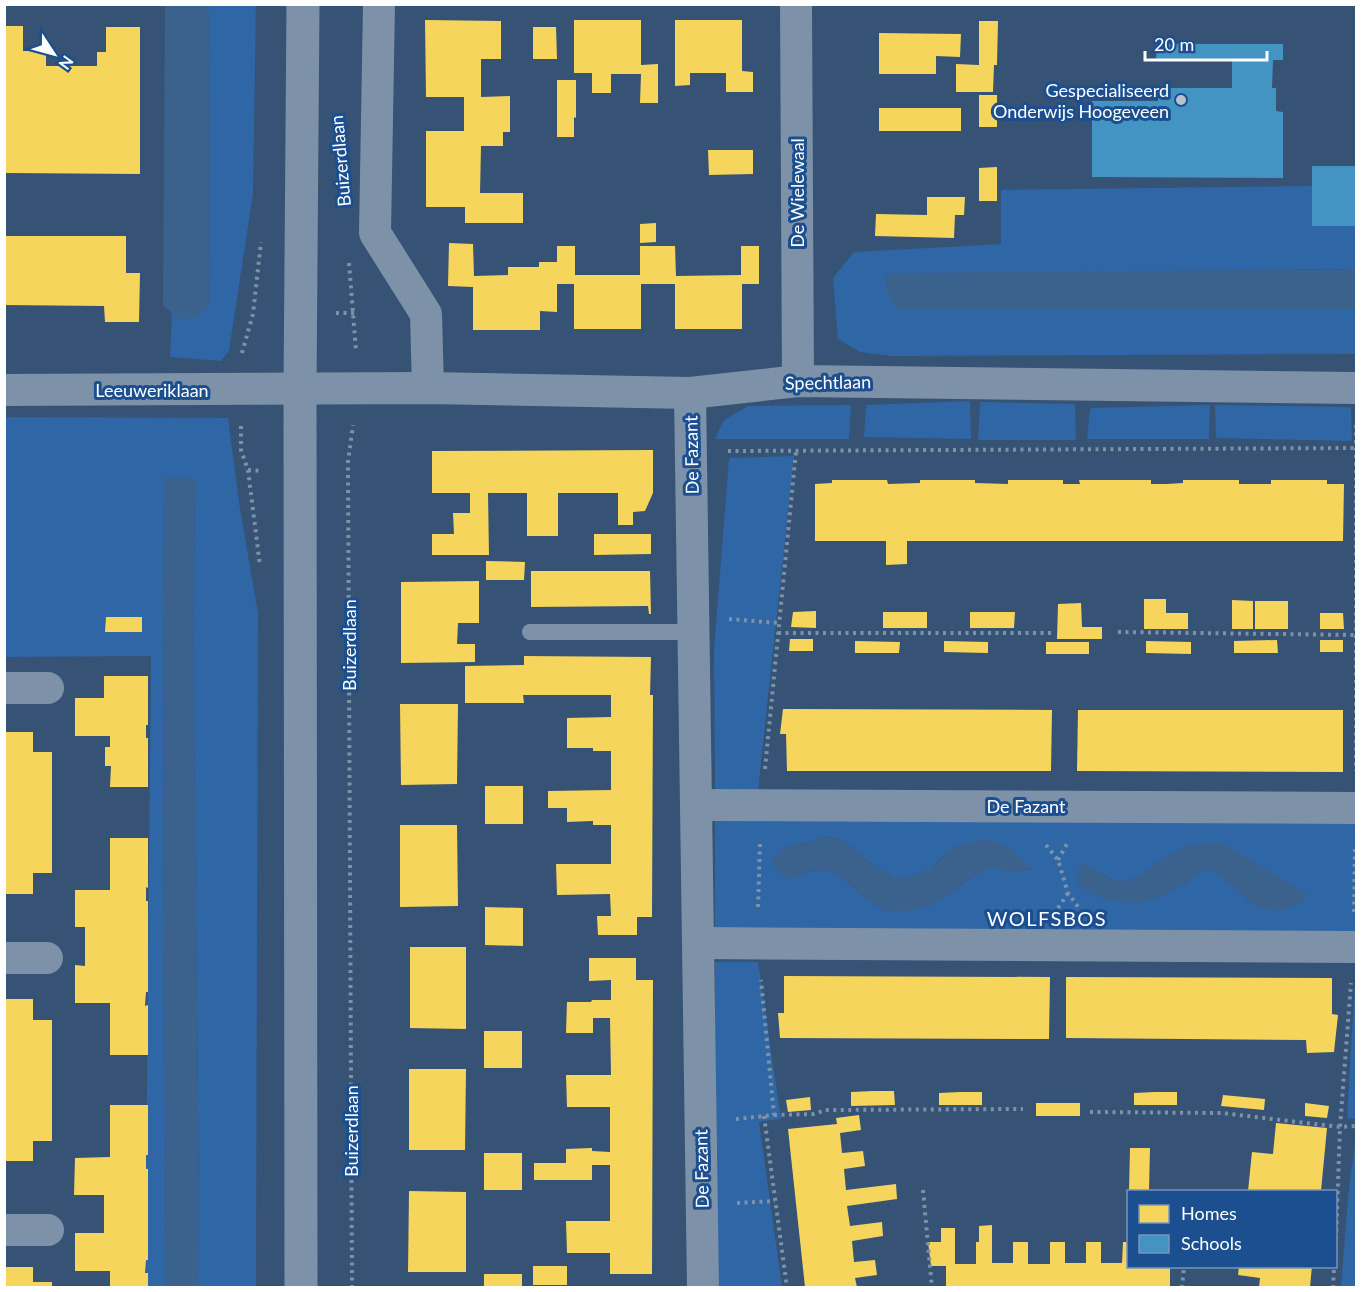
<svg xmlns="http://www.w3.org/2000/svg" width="1361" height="1292" viewBox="0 0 1361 1292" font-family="Lato,sans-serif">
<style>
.green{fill:#2f66a5;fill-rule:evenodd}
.water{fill:#3b618d}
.homes{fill:#f6d55c}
.schools{fill:#4393c3}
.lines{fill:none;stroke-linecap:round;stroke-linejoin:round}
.path{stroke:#7d92a8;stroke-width:4;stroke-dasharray:3 4.5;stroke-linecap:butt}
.service{stroke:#7d92a8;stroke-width:16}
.minor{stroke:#7d92a8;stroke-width:32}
.tertiary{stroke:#7d92a8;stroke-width:33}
.poi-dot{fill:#b9c2ce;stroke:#1b4f8f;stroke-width:2}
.labels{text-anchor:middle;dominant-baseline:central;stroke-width:6;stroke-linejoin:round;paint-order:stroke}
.poi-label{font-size:18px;fill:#fff;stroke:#1b4f8f;text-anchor:end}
.street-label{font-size:18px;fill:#fff;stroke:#1b4f8f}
.neighbourhood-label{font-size:20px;letter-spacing:1.5px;fill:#fff;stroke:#1b4f8f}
</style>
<rect width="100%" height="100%" fill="#365274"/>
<!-- green -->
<g class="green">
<path d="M209,5H256L253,194L229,351L221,361L170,357L172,313L178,319L210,303Z"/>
<path d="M1313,186V225L1356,226V269H1293L1356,309V354L892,356L860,352L838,339L833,278L854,252L1001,244V190Z"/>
<path d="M970,401L971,439L864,437L866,405Z"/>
<path d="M980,402L1075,404L1076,440H978Z"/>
<path d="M851,405L849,439H715L724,420L748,406Z"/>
<path d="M1210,405L1209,439H1087L1090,408Z"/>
<path d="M1215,405L1351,407L1352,441L1216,438Z"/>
<path d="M4,417L228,418L240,509L258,613L256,1287H198C198,1227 199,1166 198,1106C196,897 192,688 195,479L165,478L163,741L166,1287H145L151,656L5,657Z"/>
<path d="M794,456L758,791L715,790L714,650L729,458Z"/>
<path d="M715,821L1356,823V933L715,931ZM824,837L842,839L869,862L892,877H907L927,871L954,847L1031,869L1009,872L993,866L975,875L947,896L930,905L888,912L870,901L834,872L825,870L808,872L795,877L792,845L811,842ZM1187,846L1275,876L1305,895L1225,879L1215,871L1201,870L1184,885L1077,882L1084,863L1110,879L1123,882L1141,876L1156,864Z"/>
<path d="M715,962H758L781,1119L759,1122L782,1287H715Z"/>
<path d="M1356,963V1119L1347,1118Z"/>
<path d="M1356,1136V1287H1341L1348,1197Z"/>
</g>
<!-- water -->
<g class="water">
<path d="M165,5H209L210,303L198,317L178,319L163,305Z"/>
<path d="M1356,269V309H898L887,294L886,274L898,273Z"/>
<path d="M165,477L195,479C191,748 200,1018 198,1288L166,1287L163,741Z"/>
<path d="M824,837L842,839L869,862L892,877H907L927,871L954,847L985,839L1009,847L1031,869L1009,872L993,867L975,875L947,896L930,905L913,910L888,912L870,901L834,872L825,870L808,872L795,877L786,879L776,869L772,860C784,843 793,846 810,842C815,841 820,838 824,837Z"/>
<path d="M1208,843L1224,844L1306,894L1304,902L1280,911L1257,908L1215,871L1201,870L1184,885L1161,896L1139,903L1123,902L1101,898L1083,889L1077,882L1078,868L1084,863L1110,879L1123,882L1141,876L1156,864L1187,846Z"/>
</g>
<!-- homes -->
<g class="homes">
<path d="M425,20L501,21V59H481V97L510,96V132H503V146H481L480,193H523V223H465V207H426V131H464V97H426Z"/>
<path d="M574,20H641V65L658,64V103H640L641,74H611V93H592V73H574Z"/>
<path d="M675,20H742V71L753,72V92H726V73H690V85L675,86Z"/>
<path d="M979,21H998L997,65H994L993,92H956V64L979,65Z"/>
<path d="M5,26H23V51H46V66H97V52H106V27H140V174L5,173Z"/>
<path d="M533,27H556L557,59H533Z"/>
<path d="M879,33L961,34L960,57L936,56V74H879Z"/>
<path d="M557,80H576V118L574,117V137H557Z"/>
<rect x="979" y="95" width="18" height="32"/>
<rect x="879" y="108" width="82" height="23"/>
<path d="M708,150H753V174L709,175Z"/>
<path d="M997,167V201H979V168Z"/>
<path d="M927,197H965L964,215H955L954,238L875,236L876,214L927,215Z"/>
<path d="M656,223V242L640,243V224Z"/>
<path d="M4,236H126V273H140L139,322H105L104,306L4,305Z"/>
<path d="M449,243L473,244L474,276L508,275V267H539V262H557V246H575V275H640V246H675L676,276L741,275V246H759V284H742V329H675V284H641V329H574V284H557V312L540,311V330H473V287L448,286Z"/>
<path d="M653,450V493L645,511L633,512V525H618V493H558V536H527V493H488L489,555H432V534H454L453,513H470V493H432V451Z"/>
<path d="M832,480H887L888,484L920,483V480H975V483L1008,484V480H1063V484H1080L1079,480H1151V484H1167L1183,483V480H1239V484H1271V480H1327V484H1344L1343,541H907V564L886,565V541H815V484L832,483Z"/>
<path d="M594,534H651V554L594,555Z"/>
<path d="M486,561L525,562L524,580H486Z"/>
<path d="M531,571H650L651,614H649L648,606L531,607Z"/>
<path d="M479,581V623H458L457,644H475V662L401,663V582Z"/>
<path d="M1144,599H1166V613H1188V629H1144Z"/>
<path d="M1232,600L1253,601V629H1232Z"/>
<rect x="1255" y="601" width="33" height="28"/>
<path d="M1081,603L1082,627H1102V639H1057L1058,604Z"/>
<path d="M816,611V628L791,627L793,612Z"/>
<rect x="883" y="612" width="44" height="16"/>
<path d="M970,612H1015L1014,628H970Z"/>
<path d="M1320,613H1343L1344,629H1320Z"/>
<path d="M106,617H142V632H105Z"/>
<path d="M790,639H813V651H789Z"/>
<path d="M1277,640L1278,653H1234V641Z"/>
<rect x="1320" y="640" width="23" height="12"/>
<path d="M855,641L900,642L899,653H855Z"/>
<path d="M944,641L988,642V653L944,652Z"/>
<path d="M1146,641L1191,642V654L1146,653Z"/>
<rect x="1046" y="642" width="43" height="12"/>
<path d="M524,656L651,657L650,695H653L652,917H637V935H598L597,916H611L610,894L557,895L556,864H611V825H593V821L567,822V808H548V791L611,790V751H593V748H567V718L611,717V695H523L524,703H465V666L524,665Z"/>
<path d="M104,676H148V725H146V738H148V787H110L111,766H105V747H110V736H75V698H104Z"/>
<path d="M400,704H458L457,784L401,785Z"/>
<path d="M783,709L1052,710L1051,771H787L786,734H780Z"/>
<path d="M1078,710H1343V772L1077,771Z"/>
<path d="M4,732H33V752H52V873H33V894H4Z"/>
<rect x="485" y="786" width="38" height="38"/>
<path d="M400,825H457L458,906L400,907Z"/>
<path d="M110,838H148V888L146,887V901H148V992H146L145,1006L148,1005V1055H110V1003H75V965L85,966V927H75V890H110Z"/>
<path d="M485,907L523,908V946L485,945Z"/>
<path d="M410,947H466V1029L410,1028Z"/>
<path d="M589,958H636V980H653L652,1274H610V1253H567L566,1221H610V1165H592V1180H534V1163H566V1149L592,1148V1151L610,1152V1107H567L566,1075H611L610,1018H593V1033H566L567,1002H591L592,1000H611V980L589,981Z"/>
<path d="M784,976L1050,977L1049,1039L780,1038L778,1013H784Z"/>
<path d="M1066,977L1332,978V1014L1338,1015L1334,1052L1307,1053L1306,1040L1066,1038Z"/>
<path d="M4,999H33V1020H52V1141H33V1161H4Z"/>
<rect x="484" y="1031" width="38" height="37"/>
<path d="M409,1069H466L465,1150H409Z"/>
<path d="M873,1091H894L895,1105L851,1106V1092Z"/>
<path d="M960,1092H982V1105H939V1093Z"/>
<path d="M1155,1092H1177V1105H1134V1093Z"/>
<path d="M1223,1095L1265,1099L1264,1110L1221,1106Z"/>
<path d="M810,1097L811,1110L788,1112L786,1100Z"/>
<rect x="1036" y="1103" width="44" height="13"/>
<path d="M1305,1103L1329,1106L1327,1118L1305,1116Z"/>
<path d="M110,1105H148V1155H146V1169H148V1260H146L145,1273H148V1287H110V1271H75V1233H104V1195H74L75,1158L110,1157Z"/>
<path d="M859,1115L861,1130L840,1133L842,1153L863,1151L865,1166L844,1169L846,1190L896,1184L897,1199L847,1206L850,1226L882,1222L883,1236L852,1241L854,1262L875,1260L877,1275L855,1278L857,1287H805L788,1129L837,1124L836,1118Z"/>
<path d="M1276,1123L1327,1128L1321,1191H1248L1252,1152L1273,1154Z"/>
<path d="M1130,1148H1150L1149,1191H1129Z"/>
<rect x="484" y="1153" width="38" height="37"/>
<path d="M409,1191L466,1192V1272H408Z"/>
<path d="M992,1225V1263H1013V1242H1028V1264H1050V1242H1065V1263H1086V1242H1101V1263H1122L1123,1242H1128V1266H1170V1287H946V1266H931L928,1242H941V1228H955V1264H976V1242H979V1226Z"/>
<rect x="533" y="1266" width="34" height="19"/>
<path d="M1239,1266H1312L1310,1287H1259L1260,1278L1238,1275Z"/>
<path d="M5,1267H33V1282H52V1287H5Z"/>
<rect x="484" y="1274" width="38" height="13"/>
</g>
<!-- schools -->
<g class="schools">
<path d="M1157,44H1283V60H1273L1272,88H1276V111L1283,112V178L1092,177V101H1158V88H1232V60H1156Z"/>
<rect x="1312" y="166" width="44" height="60"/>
</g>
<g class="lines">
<!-- path -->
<g class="path">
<path d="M349,263L356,351"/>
<path d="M336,313H354"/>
<path d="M242,353L253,314L261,242"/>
<path d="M1356,425V771"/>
<path d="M241,426V450L248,470L260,566"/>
<path d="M728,451L1356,448"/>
<path d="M248,470L262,471"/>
<path d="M729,619L779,623"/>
<path d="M1118,632L1356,635"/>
<path d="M778,633H1051"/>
<path d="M765,769L796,451"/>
<path d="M1046,845L1058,860L1068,893L1079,908"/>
<path d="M1058,860L1068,842"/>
<path d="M758,907L760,843"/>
<path d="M1058,908L1068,893"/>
<path d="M1354,912L1355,845"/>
<path d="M1090,1112L1222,1113L1340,1127L1356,1126"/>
<path d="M774,1115L814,1114L825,1110L1023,1109"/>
<path d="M764,1116L787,1288"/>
<path d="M736,1119L774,1115L761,980"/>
<path d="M923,1190L932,1288"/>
<path d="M737,1203L775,1201"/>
<path d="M1336,1239L1340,1127L1351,983"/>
<path d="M352,1288L348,462L353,425"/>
<path d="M1182,1288L1184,1266"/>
<path d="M1333,1288L1334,1266"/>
</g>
<!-- service -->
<path class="service" d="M530,632H694"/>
<!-- minor -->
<g class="minor">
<path d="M379,4L375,233L426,314L428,388"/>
<path d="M796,4L798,381"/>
<path d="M4,390L428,388L690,393L798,381L1356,388"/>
<path d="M690,393L703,1288"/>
<path d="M4,688H48"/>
<path d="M696,805L1356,808"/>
<path d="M698,943L1356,947"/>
<path d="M4,958H47"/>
<path d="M4,1230H48"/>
</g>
<!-- tertiary -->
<path class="tertiary" d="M301,1288L300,389L303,4"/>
</g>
<!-- markers -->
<circle class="poi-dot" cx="1181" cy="100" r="6"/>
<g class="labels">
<!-- poi labels -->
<g class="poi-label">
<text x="1169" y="90">Gespecialiseerd<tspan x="1169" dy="21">Onderwijs Hoogeveen</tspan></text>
</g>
<!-- street labels -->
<g class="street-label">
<text transform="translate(340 161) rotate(-95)">Buizerdlaan</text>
<text transform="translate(797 193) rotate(-90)">De Wielewaal</text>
<text transform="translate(828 382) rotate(-1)">Spechtlaan</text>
<text x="152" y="390">Leeuweriklaan</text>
<text transform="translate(691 455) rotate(-91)">De Fazant</text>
<text transform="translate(349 645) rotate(-90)">Buizerdlaan</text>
<text x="1026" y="806">De Fazant</text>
<text transform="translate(351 1131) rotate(-90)">Buizerdlaan</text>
<text transform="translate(701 1169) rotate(-91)">De Fazant</text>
</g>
<!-- neighbourhood labels -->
<g class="neighbourhood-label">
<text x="1047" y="918">WOLFSBOS</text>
</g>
</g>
<!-- border -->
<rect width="1361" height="1292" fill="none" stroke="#ffffff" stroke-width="12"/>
<!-- legend -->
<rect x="1127" y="1190" width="210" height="78" fill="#1b4f8f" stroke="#7695bc" stroke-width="1.5"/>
<rect x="1139" y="1205" width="30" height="18" fill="#f6d55c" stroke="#7695bc" stroke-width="1.5"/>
<text x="1181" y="1220" font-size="18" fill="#ffffff">Homes</text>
<rect x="1139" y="1235" width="30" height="18" fill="#4393c3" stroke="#7695bc" stroke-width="1.5"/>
<text x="1181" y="1250" font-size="18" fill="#ffffff">Schools</text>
<!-- north arrow -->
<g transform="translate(54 54) rotate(126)" stroke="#1b4f8f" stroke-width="4.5" paint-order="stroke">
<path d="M0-4.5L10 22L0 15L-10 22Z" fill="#ffffff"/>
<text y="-9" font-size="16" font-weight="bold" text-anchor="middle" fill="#ffffff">N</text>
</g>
<!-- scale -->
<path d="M1145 51v9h122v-9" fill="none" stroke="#ffffff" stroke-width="3"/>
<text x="1154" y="51" font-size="18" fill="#ffffff" stroke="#1b4f8f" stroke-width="4.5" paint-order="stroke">20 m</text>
</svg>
